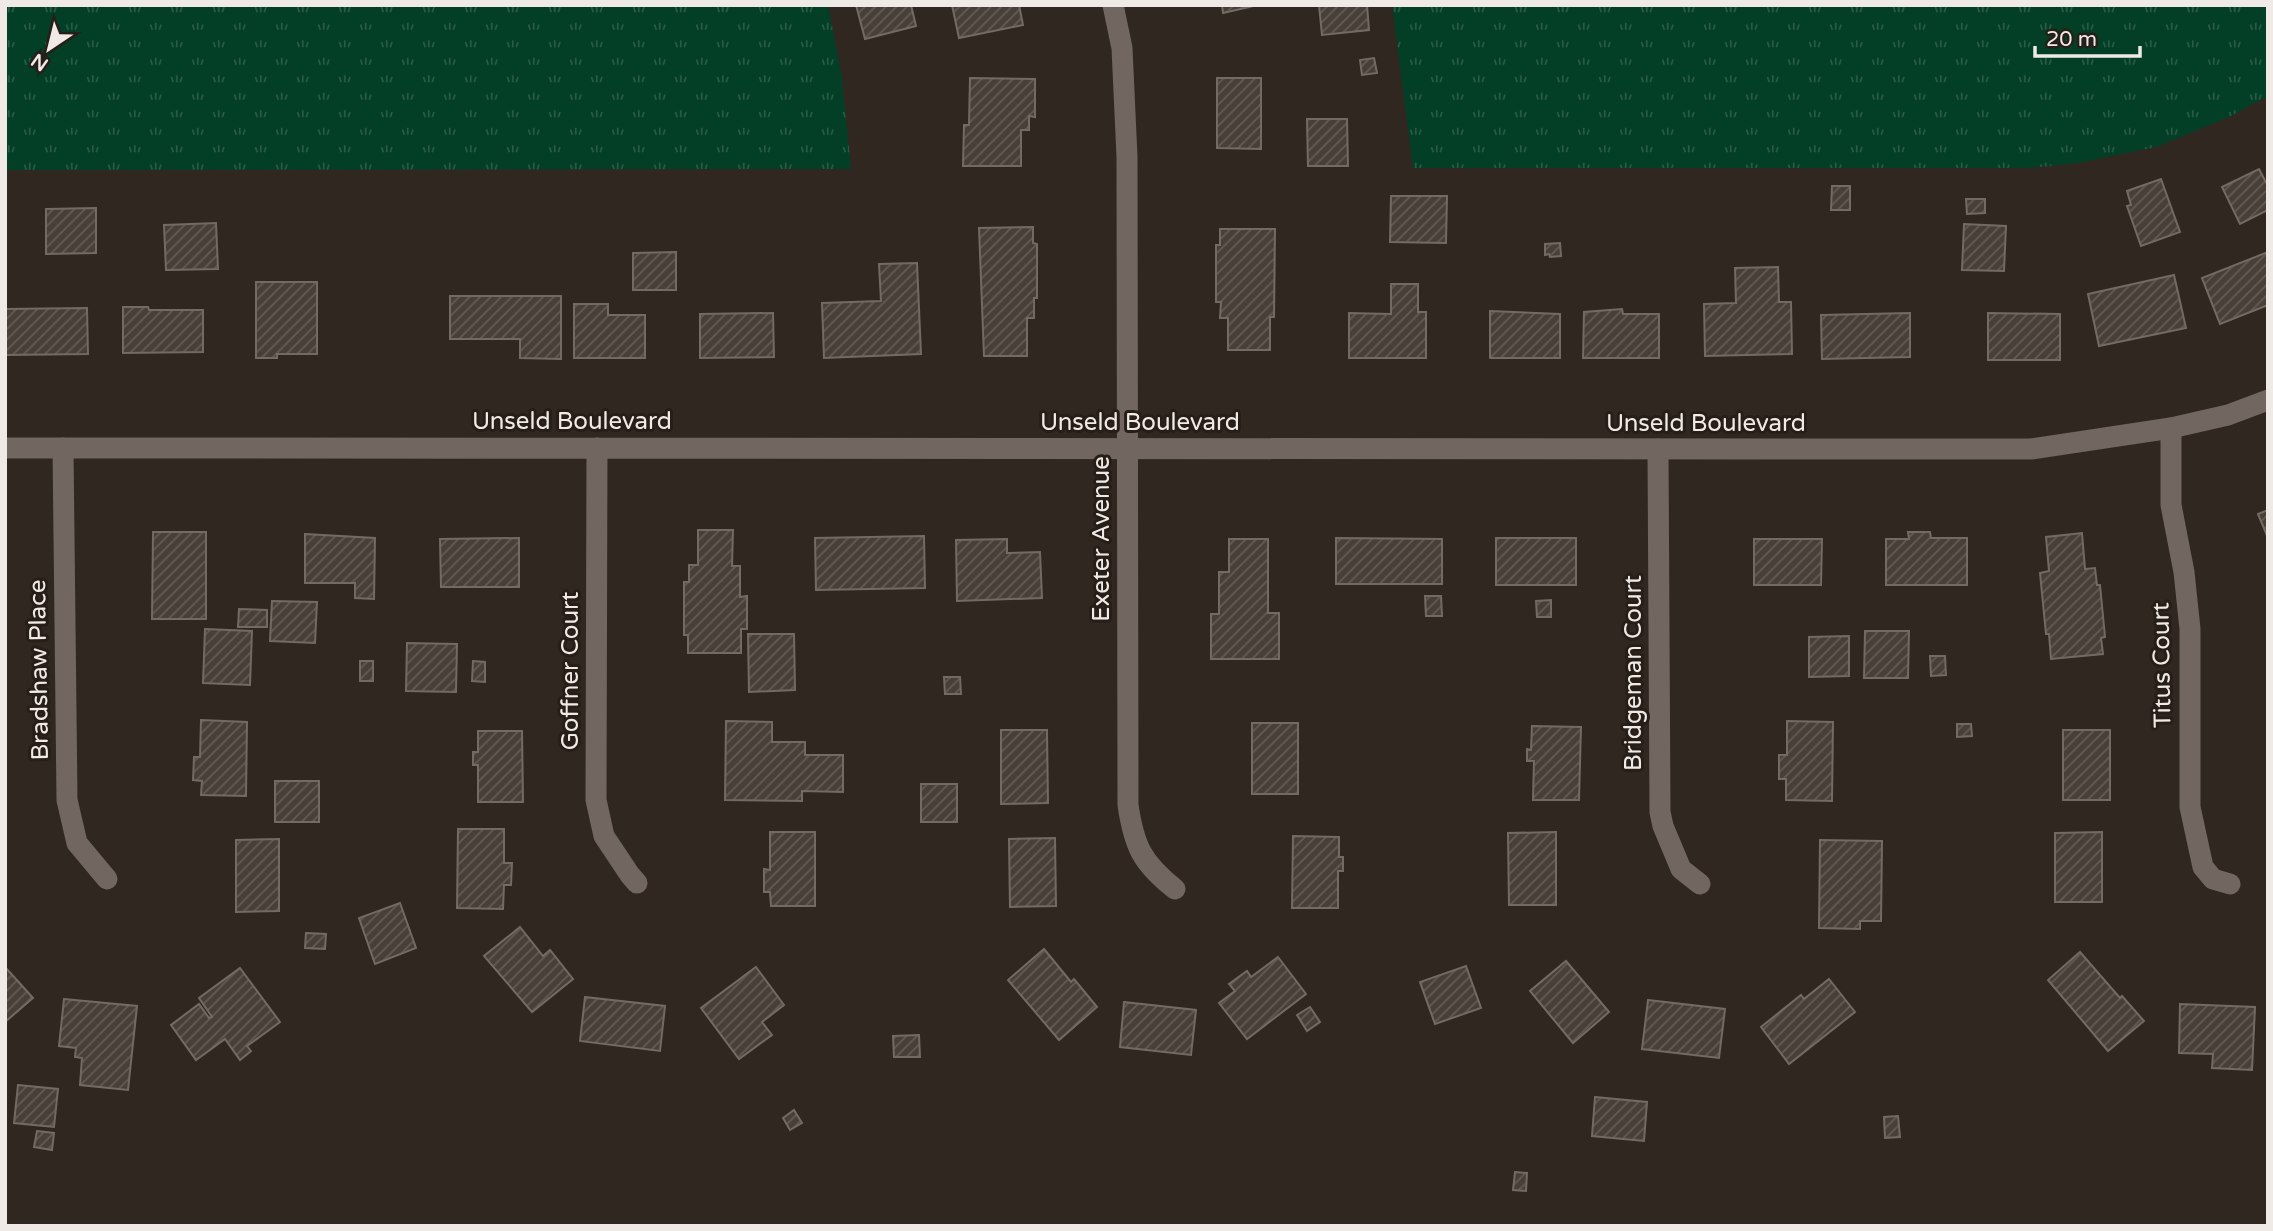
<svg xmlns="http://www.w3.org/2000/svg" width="2273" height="1231" viewBox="0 0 2273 1231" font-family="'Varela Round',sans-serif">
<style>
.grass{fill:url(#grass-tufts)}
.building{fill:url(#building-hatch);stroke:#736a62;stroke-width:2}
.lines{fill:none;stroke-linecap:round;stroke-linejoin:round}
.minor{stroke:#716760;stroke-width:21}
.labels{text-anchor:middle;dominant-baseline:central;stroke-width:6;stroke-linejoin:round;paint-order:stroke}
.street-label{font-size:24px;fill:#f0eae6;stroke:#261e17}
</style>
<defs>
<pattern id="grass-tufts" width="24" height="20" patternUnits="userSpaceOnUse" patternTransform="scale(1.75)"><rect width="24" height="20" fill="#033e26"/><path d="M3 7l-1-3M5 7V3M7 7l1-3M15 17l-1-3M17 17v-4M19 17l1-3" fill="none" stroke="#285a46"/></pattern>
<pattern id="building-hatch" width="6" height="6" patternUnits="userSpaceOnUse" patternTransform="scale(1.75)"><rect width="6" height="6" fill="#484038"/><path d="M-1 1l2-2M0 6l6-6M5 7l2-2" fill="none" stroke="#635c55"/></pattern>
</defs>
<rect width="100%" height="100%" fill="#302721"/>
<!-- grass -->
<g class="grass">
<path d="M5,5H828L842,78L851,169L5,170Z"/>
<path d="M1392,5H2268V96L2229,117L2156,147L2078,163L2029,168H1413Z"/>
</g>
<!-- building -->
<g class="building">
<path d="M856,5H911L916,26L865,39Z"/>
<path d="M952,5H1019L1023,25L959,38Z"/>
<path d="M1222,5H1258L1223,13Z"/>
<path d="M1319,5H1367L1369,30L1322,35Z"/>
<path d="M1374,58L1377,73L1362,75L1360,60Z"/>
<path d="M970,78L1035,79V117L1029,116V130H1021V166H963L964,125H969Z"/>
<path d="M1217,78H1261V149L1217,148Z"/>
<path d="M1307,119H1347L1348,166H1308Z"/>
<path d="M2259,169L2268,186V210L2240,224L2222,187Z"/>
<path d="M2161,179L2180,232L2141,246L2127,206L2131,205L2127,191Z"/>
<path d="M1832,186H1850V210H1831Z"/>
<path d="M1391,196H1447L1446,243L1390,242Z"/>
<path d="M1966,199H1985V213L1967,214Z"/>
<path d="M96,208V253L46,254V209Z"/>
<path d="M216,223L218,269L166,270L164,225Z"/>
<path d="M1964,224L2006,226L2004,271L1962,270Z"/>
<path d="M1033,227V243L1037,244V298H1034V318H1027V356H984L979,228Z"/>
<path d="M1220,229H1275L1274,317H1270V350H1228V318H1220L1221,302H1216V245H1220Z"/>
<path d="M1560,243L1561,256L1550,257L1549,254L1545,255V244Z"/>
<path d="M676,252V290H633V253Z"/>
<path d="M2268,252V305L2220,324L2202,278Z"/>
<path d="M917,263L921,354L824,358L822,303L881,301L879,264Z"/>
<path d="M1778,267L1779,302H1791L1792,354L1705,356L1704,304L1736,303L1735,268Z"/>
<path d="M2174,275L2186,328L2099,346L2088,294Z"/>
<path d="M256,282H317V354H277V358H256Z"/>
<path d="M1391,284H1418V312H1426V358H1349V313L1391,314Z"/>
<path d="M450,296H561V359L520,358V339H450Z"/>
<path d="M574,304H608V315H645V358H574Z"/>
<path d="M123,307H148L149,310H203V352L123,353Z"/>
<path d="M87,308L88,354L5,355V309Z"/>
<path d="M1622,309L1623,314H1659V358H1583L1584,312Z"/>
<path d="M1490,311L1560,314V358H1490Z"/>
<path d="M773,313L774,357L700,358V314Z"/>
<path d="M1910,313V357L1822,359L1821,315Z"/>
<path d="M1988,313L2060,314V360H1988Z"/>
<path d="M2268,510V538L2258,514Z"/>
<path d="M698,530H733L732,566H740V597L747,596V629H741V653H688V635H684V582H689V565H698Z"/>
<path d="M153,532H206V619H152Z"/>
<path d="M1908,532H1930L1931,538H1967V585H1886V539H1909Z"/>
<path d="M2082,533L2085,569L2095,568L2097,585H2100L2105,637L2101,638L2103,654L2051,659L2049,634H2046L2040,573L2049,571L2046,537Z"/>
<path d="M305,534L375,538L374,599L355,598V583H305Z"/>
<path d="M924,536L925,588L816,590L815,538Z"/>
<path d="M519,538V587H441L440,539Z"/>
<path d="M1336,538L1442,539V584H1336Z"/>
<rect x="1496" y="538" width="80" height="47"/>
<path d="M1007,539V553L1040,552L1042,598L957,601L956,540Z"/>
<path d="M1229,539H1268V613H1279V659H1211V614H1219V572H1229Z"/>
<path d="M1754,539H1822L1821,585H1754Z"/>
<path d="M1425,596H1441L1442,616H1426Z"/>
<path d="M1551,600V617H1537L1536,601Z"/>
<path d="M272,601L317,602L315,643L270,641Z"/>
<path d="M239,609L267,610V627H238Z"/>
<path d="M205,629L252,631L250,685L203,683Z"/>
<path d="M1865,631H1909L1908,678H1864Z"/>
<path d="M748,634H794L795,690L749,692Z"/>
<path d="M1849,636V676L1809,677V637Z"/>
<path d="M407,643L457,644L456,692L406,691Z"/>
<path d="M1930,656H1945L1946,675L1931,676Z"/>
<rect x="360" y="661" width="13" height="20"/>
<path d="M473,661L485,662V682L472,681Z"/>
<path d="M944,677H960L961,694H945Z"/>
<path d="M201,720L247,722L246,796L201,795L202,781L193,780L194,757H200Z"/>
<path d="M726,721L772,722V742H805V755H843V792L802,791V801L725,800Z"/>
<path d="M1787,721L1833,722L1832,801L1786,800V779H1779V755H1787Z"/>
<rect x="1252" y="723" width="46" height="71"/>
<path d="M1957,724H1971L1972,736L1957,737Z"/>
<path d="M1532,726L1581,727L1579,800H1533L1534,761H1527V749L1531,750Z"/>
<path d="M1001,730H1047L1048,803L1001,804Z"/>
<rect x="2063" y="730" width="47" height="70"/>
<path d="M478,731H522L523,802H478V765H473V752H478Z"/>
<rect x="275" y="781" width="44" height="41"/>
<rect x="921" y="784" width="36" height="38"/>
<path d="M458,829H504V863H512L511,885H504L503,909L457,908Z"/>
<path d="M770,832H815V906H771L770,892H764V869L770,870Z"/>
<path d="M1556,832V905H1509L1508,833Z"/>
<path d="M2102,832V902H2055V833Z"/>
<path d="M1293,836L1339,837V857H1343V871H1338V908H1292Z"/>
<path d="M1055,838L1056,906L1010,907L1009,839Z"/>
<path d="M279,839V911L236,912V840Z"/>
<path d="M1820,840L1882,841L1881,921H1860V929L1819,928Z"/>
<path d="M400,903L416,948L375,964L359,918Z"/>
<path d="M520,927L543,956L550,950L573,979L532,1012L484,956Z"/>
<path d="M306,933L326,934L325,949L305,948Z"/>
<path d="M1044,949L1071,982L1074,979L1097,1007L1059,1040L1008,980Z"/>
<path d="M2080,952L2120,998L2122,996L2144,1021L2108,1051L2048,980Z"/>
<path d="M1278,957L1306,994L1247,1039L1219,1003L1235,991L1229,984L1247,971L1251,977Z"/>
<path d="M1566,961L1609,1012L1573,1043L1530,991Z"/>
<path d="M1466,966L1481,1008L1435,1024L1420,982Z"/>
<path d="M5,967L33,998L5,1022Z"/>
<path d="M756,967L784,1005L762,1022L772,1035L739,1059L701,1008Z"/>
<path d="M240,968L280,1022L247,1046L251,1051L240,1060L225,1039L196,1060L171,1025L199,1004L209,1018L212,1017L199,998Z"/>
<path d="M1829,979L1855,1012L1789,1064L1761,1027L1801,995L1804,999Z"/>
<path d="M585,997L665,1006L660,1051L580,1041Z"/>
<path d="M64,999L137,1006L128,1090L80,1085L82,1058L75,1057L76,1048L59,1046Z"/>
<path d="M1648,1000L1725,1009L1719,1058L1642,1049Z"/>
<path d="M1124,1002L1196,1010L1191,1055L1120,1047Z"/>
<path d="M2180,1004L2255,1007L2252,1070L2212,1068L2213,1054L2179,1053Z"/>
<path d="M1310,1007L1320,1022L1307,1031L1297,1015Z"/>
<path d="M919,1035L920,1057H894L893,1036Z"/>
<path d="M18,1085L58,1089L54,1127L14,1123Z"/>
<path d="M1595,1097L1647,1102L1644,1141L1592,1136Z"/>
<path d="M794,1110L802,1123L790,1130L783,1118Z"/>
<path d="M1898,1116L1900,1137L1885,1138L1884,1117Z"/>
<path d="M37,1131L54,1133L52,1150L34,1147Z"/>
<path d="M1515,1172L1527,1173L1526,1191L1513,1190Z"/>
</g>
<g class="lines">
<!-- minor -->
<g class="minor">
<path d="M1113,5L1122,48L1127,157L1128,805C1134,846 1142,863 1175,889"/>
<path d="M2171,428V505L2184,572L2190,629V807L2203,867L2213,879L2230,884"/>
<path d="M5,448L2031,449L2171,428L2228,415L2268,400"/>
<path d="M63,448L67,800L77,843L107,879"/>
<path d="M597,448L596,800L604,836L630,875L637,883"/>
<path d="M1658,449L1660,812L1663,826L1681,869L1700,884"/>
</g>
</g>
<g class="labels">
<!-- street labels -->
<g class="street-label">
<text x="572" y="421">Unseld Boulevard</text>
<text x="1140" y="422">Unseld Boulevard</text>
<text x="1706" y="423">Unseld Boulevard</text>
<text transform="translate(1101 539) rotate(-90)">Exeter Avenue</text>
<text transform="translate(2162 665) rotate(-91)">Titus Court</text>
<text transform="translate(39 670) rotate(-91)">Bradshaw Place</text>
<text transform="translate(570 671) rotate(-90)">Goffner Court</text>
<text transform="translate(1633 673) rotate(-90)">Bridgeman Court</text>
</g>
</g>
<!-- border -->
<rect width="2273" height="1231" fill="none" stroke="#f0eae6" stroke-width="14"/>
<!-- north arrow -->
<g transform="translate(49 49) rotate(215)" stroke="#261e17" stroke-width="5" paint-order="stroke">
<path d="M0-5L12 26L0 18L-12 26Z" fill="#f0eae6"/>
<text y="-10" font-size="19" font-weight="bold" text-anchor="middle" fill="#f0eae6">N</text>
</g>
<!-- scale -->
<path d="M2035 46v10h105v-10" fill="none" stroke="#f0eae6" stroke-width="3.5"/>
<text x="2046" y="46" font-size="21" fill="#f0eae6" stroke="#261e17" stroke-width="5" paint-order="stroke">20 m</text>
</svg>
